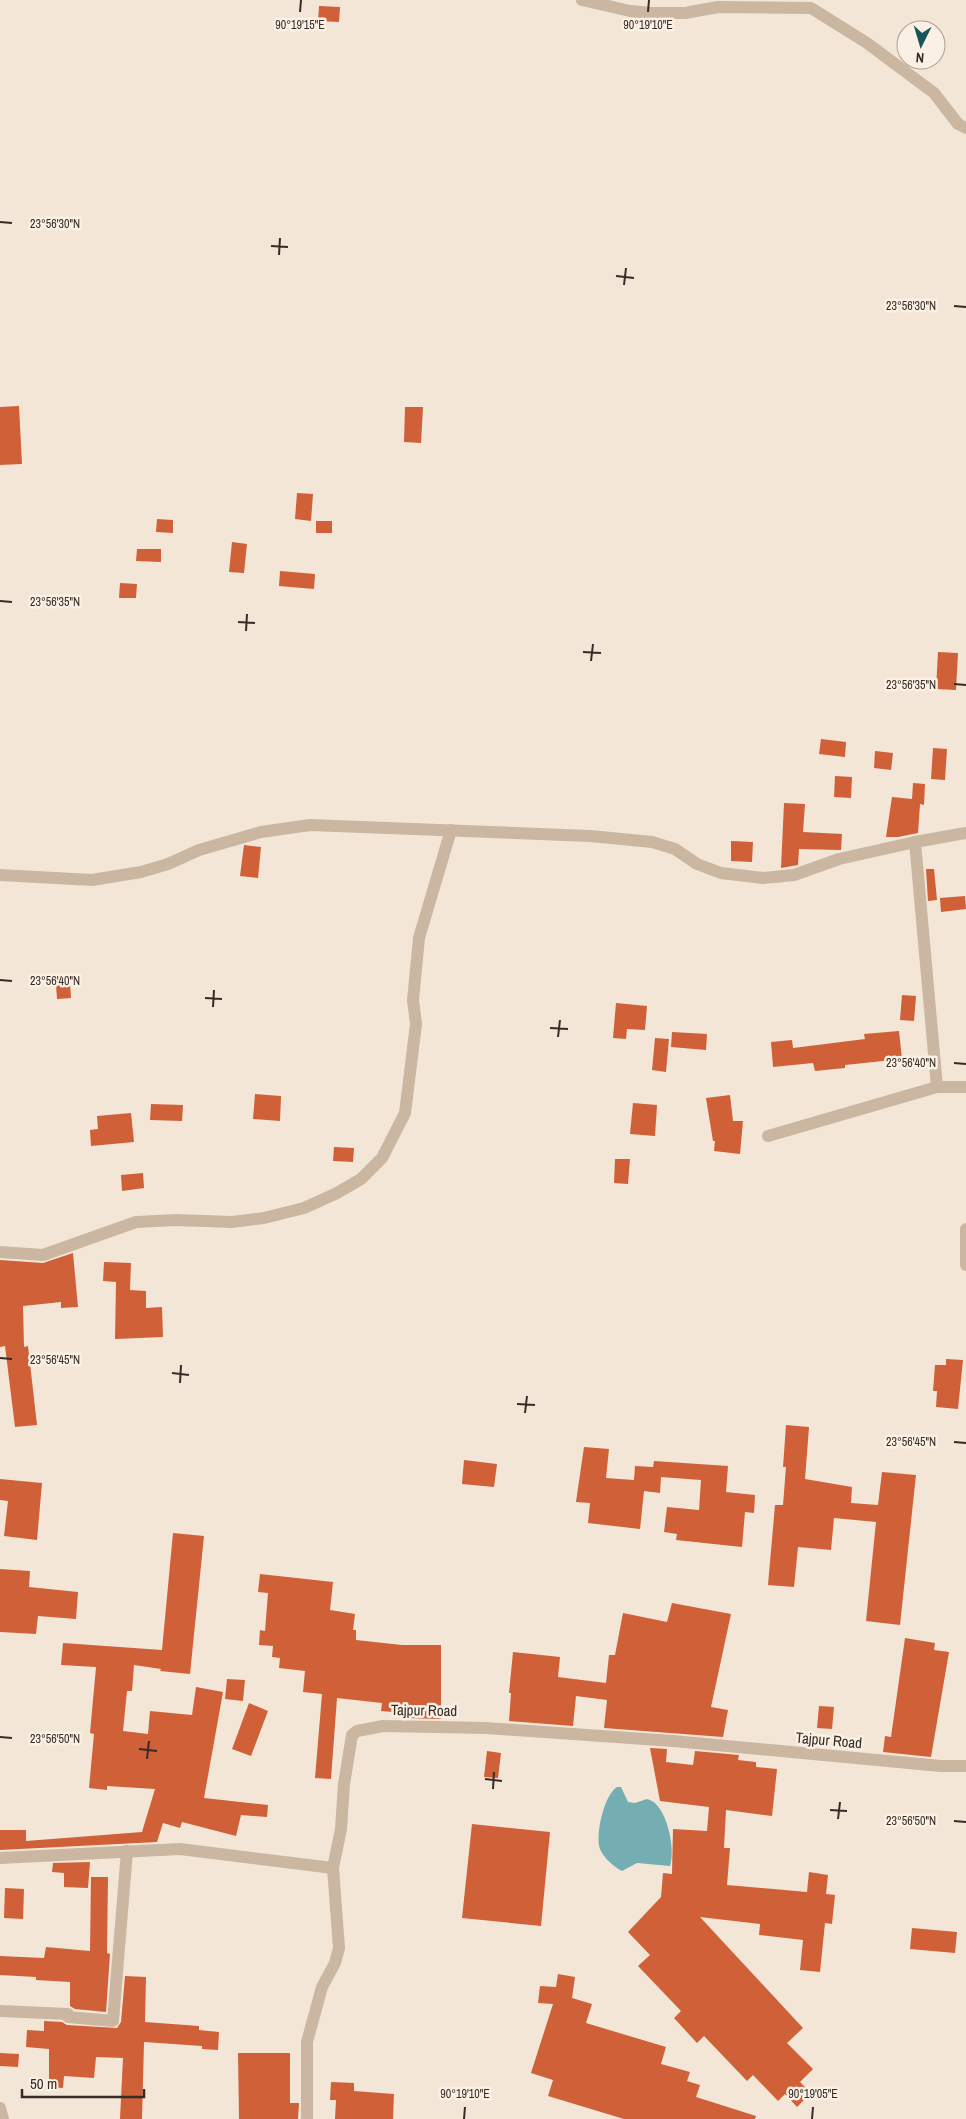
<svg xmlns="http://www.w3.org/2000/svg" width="966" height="2119" viewBox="0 0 966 2119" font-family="'Archivo Narrow',sans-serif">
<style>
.water{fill:#74aeb2}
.building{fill:#cf6038}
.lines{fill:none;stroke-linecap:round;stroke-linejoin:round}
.street{stroke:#cbb6a2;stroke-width:12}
.ticks{fill:none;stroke:#362b25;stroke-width:2}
.labels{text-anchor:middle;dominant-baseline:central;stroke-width:5;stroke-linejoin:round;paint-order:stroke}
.street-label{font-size:15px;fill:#362b25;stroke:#faf0e3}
.ticks-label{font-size:12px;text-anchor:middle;fill:#362b25;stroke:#faf0e3;stroke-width:5;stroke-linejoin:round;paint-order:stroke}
</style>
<rect width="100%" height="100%" fill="#f3e6d7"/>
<!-- water -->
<path class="water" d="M617,1787H621L628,1802L635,1803L647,1799C667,1803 676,1850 670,1866L637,1863L622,1871C614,1867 603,1857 600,1849C595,1835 604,1795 617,1787Z"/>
<!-- building -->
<g class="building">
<path d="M319,6L340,7L339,22L318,21Z"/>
<path d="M19,406L22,464L0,465V407Z"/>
<path d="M405,407H423L421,443L404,442Z"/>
<path d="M297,493L313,494L311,521L295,519Z"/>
<path d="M157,519L173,520V533L156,532Z"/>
<rect x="316" y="521" width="16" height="12"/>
<path d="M232,542L247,544L244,573L229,572Z"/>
<path d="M137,549H161V562L136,561Z"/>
<path d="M280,571L315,574L314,589L279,586Z"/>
<path d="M120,583L137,584L136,598H119Z"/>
<path d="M938,652L958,653L956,690L936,689Z"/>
<path d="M821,739L846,742L845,757L819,754Z"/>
<path d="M933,748L947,749L945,780L931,779Z"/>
<path d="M875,751L893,753L891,770L874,768Z"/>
<path d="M835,776L852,777L851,798L834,797Z"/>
<path d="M913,783L925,784L924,805L920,804L918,833L898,837H886L892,797L912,799Z"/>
<path d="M784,803L805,804L803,832L842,834L841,850L799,849L798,865L781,868Z"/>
<path d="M731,841L753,842L752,862L731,861Z"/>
<path d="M244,845L261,847L258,878L240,876Z"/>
<path d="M926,869H934L937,900L928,901Z"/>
<path d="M965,896L966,909L941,912L940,898Z"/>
<path d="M70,983L71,998L57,999L56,984Z"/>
<path d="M902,995L916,996L914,1021L900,1020Z"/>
<path d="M616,1003L647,1006L645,1030L627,1029L626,1039L613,1038Z"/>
<path d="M899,1031L902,1059L845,1065V1068L815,1071L813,1063L773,1067L771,1042L792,1040L793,1048L865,1039L864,1034Z"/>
<path d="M672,1032L707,1034L706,1050L671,1047Z"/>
<path d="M655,1038L669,1039L666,1072L652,1070Z"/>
<path d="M255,1094L281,1096L280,1121L253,1119Z"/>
<path d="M730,1095L733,1121H743L740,1154L714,1151L715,1141H713L706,1098Z"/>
<path d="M633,1103L657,1105L655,1136L630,1134Z"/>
<path d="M151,1104L183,1105L182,1121L150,1120Z"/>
<path d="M131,1113L134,1142L91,1146L90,1130L98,1129L97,1116Z"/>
<path d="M334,1147L354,1148L353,1162L333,1161Z"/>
<path d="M615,1159H630L628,1184L614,1183Z"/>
<path d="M143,1173L144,1188L122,1191L121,1175Z"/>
<path d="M73,1253L78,1307L61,1308V1302L23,1306L24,1347L28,1346L37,1425L15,1427L5,1346L0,1347V1260L43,1263Z"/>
<path d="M104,1262L131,1263L130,1290L146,1291V1308L162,1307L163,1337L115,1339L116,1282L103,1281Z"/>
<path d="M946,1359L963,1360L958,1409L936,1407L937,1391H933L935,1365H946Z"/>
<path d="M786,1425L809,1427L805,1479L852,1487L851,1503L878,1505L882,1472L916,1475L900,1625L866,1621L876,1522L834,1518L831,1550L798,1547L794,1587L768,1585L775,1505H783L786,1467H783Z"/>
<path d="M584,1447L609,1449L606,1478L634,1480L635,1466L653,1467L654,1461L728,1466L726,1492L755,1495L754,1513L745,1512L742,1547L676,1540L677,1534L664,1532L667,1507L699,1510L701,1480L661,1477L660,1493L644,1491L640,1529L588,1523L590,1503L576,1502Z"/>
<path d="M464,1460L497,1464L494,1487L462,1484Z"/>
<path d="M0,1479L42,1483L37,1540L4,1536L8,1501L0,1500Z"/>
<path d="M173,1533L204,1536L190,1674L160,1671L161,1669L134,1665L132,1691H127L123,1731L148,1734L150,1711L192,1715L196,1687L223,1692L204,1798L268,1805L267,1817L241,1815L236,1836L182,1822L180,1828L163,1823L157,1842L0,1850V1830H26V1841L142,1832L155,1789L107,1786V1790L89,1788L94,1734L90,1733L96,1667L61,1665L63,1643L162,1650Z"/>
<path d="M0,1569L30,1571L29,1587L78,1592L76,1619L38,1616L36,1634L0,1632Z"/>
<path d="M260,1574L333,1582L330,1610L355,1614L353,1630H356V1640L402,1645H441V1719L406,1718V1713L381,1711L382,1703L337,1698L331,1779L315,1778L322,1694L303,1692L305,1671L279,1668L280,1658L272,1657L273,1646L259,1645L260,1630L265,1631L268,1593L258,1592Z"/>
<path d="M672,1603L731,1614L711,1707L728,1710L723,1737L604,1728L607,1700L576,1696L573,1726L509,1721L511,1693H509L513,1652L560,1657L558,1677L606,1683L609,1655H615L623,1613L667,1622Z"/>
<path d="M905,1638L935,1643L934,1650L949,1652L931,1757L883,1752L885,1736L891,1737Z"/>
<path d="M227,1679L245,1680L243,1701L225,1699Z"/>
<path d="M249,1703L268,1711L251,1756L232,1749Z"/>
<path d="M819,1706L834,1707L832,1729L817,1728Z"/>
<path d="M650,1748L667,1749L666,1762L693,1765L695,1751L739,1755L738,1760L756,1762V1767L777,1769L772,1816L726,1810L724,1848H730L727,1885L807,1892L809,1872L828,1875L826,1894L835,1895L832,1924L825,1923L820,1972L800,1970L803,1940L759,1935L760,1924L700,1917L803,2028L787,2043L813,2069L800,2082L811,2093L797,2107L785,2094L778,2101L753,2075L747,2081L704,2036L697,2043L674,2018L681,2011L638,1966L650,1955L628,1932L661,1897L663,1873L672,1874L673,1829L707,1831L709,1807L660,1801Z"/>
<path d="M487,1751L501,1753L498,1778L484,1777Z"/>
<path d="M472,1824L550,1832L541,1926L462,1918Z"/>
<path d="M90,1862L88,1888L64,1887V1873L52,1872L53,1863Z"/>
<path d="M91,1877H108L107,1953L110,1954L106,2012L75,2009L70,2006V1982L36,1980V1977L0,1975V1956L44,1958L46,1947L90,1951Z"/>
<path d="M5,1888L24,1889L23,1919L4,1918Z"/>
<path d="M912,1928L957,1932L955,1953L910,1949Z"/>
<path d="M558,1974L575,1977L572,1998L592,2004L586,2023L666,2047L661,2064L690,2072L687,2081L700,2085L696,2097L756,2116L755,2119H624L548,2096L553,2080L531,2073L553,2004L538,2003L540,1986L556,1987Z"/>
<path d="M125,1976L146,1977L145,2022L199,2026V2030L219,2032L218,2050L202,2049V2046L144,2042L142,2119H120L123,2058L96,2057L94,2078L64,2076L63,2088L49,2087V2049L26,2047L27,2030L44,2031V2021L62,2022L67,2025L117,2028L121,2022Z"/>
<path d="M0,2053L19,2054L18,2067L0,2066Z"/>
<path d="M238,2053H290V2103H299L298,2119H239Z"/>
<path d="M331,2082L354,2083V2091L394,2094L393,2119H335L336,2100H330Z"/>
</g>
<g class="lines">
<!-- street -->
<g class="street">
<path d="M582,0L630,11L652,13H685L718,7L811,8L867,43L934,93L958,124L966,128"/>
<path d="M915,842L937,1087"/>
<path d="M0,875L92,880L141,872L168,864L199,850L261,832L310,825L590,836L652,842L675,849L697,864L721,873L763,878L794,875L839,859L915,842L966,833"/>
<path d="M768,1136L937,1087H966"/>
<path d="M966,1229V1265"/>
<path d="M0,1252L43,1255L136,1222L176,1220L232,1222L264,1218L304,1208L337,1193L361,1179L382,1158L405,1113L416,1024L413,1000L419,938L451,830"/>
<path d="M0,1858L180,1849L333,1868L341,1829L344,1784L352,1735L357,1731L383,1726L486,1728L673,1741L941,1766H966"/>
<path d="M0,2011L68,2014V2017L113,2021L127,1851"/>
<path d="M0,2108L3,2119"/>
<path d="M307,2119V2042L322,1987L335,1963L339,1948L333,1868"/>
</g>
</g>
<!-- ticks -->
<path class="ticks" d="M300,12L301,0M648,12L649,0M0,222L12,223M271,246L288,247M279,255L280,238M616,276L634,278M624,285L626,268M954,306L966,307M0,601L12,602M238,622L255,623M246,631L247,614M583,652L601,653M591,661L593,644M954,684L966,685M0,980L12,981M205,998L222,999M213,1007L214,990M550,1028L568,1029M558,1037L560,1020M954,1063L966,1064M0,1358L12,1359M172,1373L189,1375M180,1383L181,1365M517,1404L535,1405M525,1413L527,1396M954,1442L966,1443M0,1737L12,1738M139,1749L157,1751M147,1759L149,1741M485,1779L502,1781M493,1789L494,1772M830,1810L847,1811M838,1819L840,1802M954,1821L966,1822M464,2119L465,2107M812,2119L813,2107"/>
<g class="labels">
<!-- street labels -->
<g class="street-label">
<text transform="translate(424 1710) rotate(1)">Tajpur Road</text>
<text transform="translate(829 1740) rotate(5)">Tajpur Road</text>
</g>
</g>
<g class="ticks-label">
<text x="300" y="29">90°19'15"E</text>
<text x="648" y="29">90°19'10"E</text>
<text x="55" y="228">23°56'30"N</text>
<text x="911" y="310">23°56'30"N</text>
<text x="55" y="606">23°56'35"N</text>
<text x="911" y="689">23°56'35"N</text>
<text x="55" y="985">23°56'40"N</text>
<text x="911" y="1067">23°56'40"N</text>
<text x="55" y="1364">23°56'45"N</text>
<text x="911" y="1446">23°56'45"N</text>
<text x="55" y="1743">23°56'50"N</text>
<text x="911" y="1825">23°56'50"N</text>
<text x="465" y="2098">90°19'10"E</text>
<text x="813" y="2098">90°19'05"E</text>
</g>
<!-- north arrow -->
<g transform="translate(921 45) rotate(185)"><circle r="24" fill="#faf0e3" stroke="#aca197"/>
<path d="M0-4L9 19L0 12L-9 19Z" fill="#18545a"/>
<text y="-8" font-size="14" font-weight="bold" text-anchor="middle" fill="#362b25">N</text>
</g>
<!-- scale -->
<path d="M22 2089v8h122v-8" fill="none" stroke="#362b25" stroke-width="2.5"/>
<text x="30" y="2089" font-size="15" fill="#362b25" stroke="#faf0e3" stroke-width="4" paint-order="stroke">50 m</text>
</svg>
